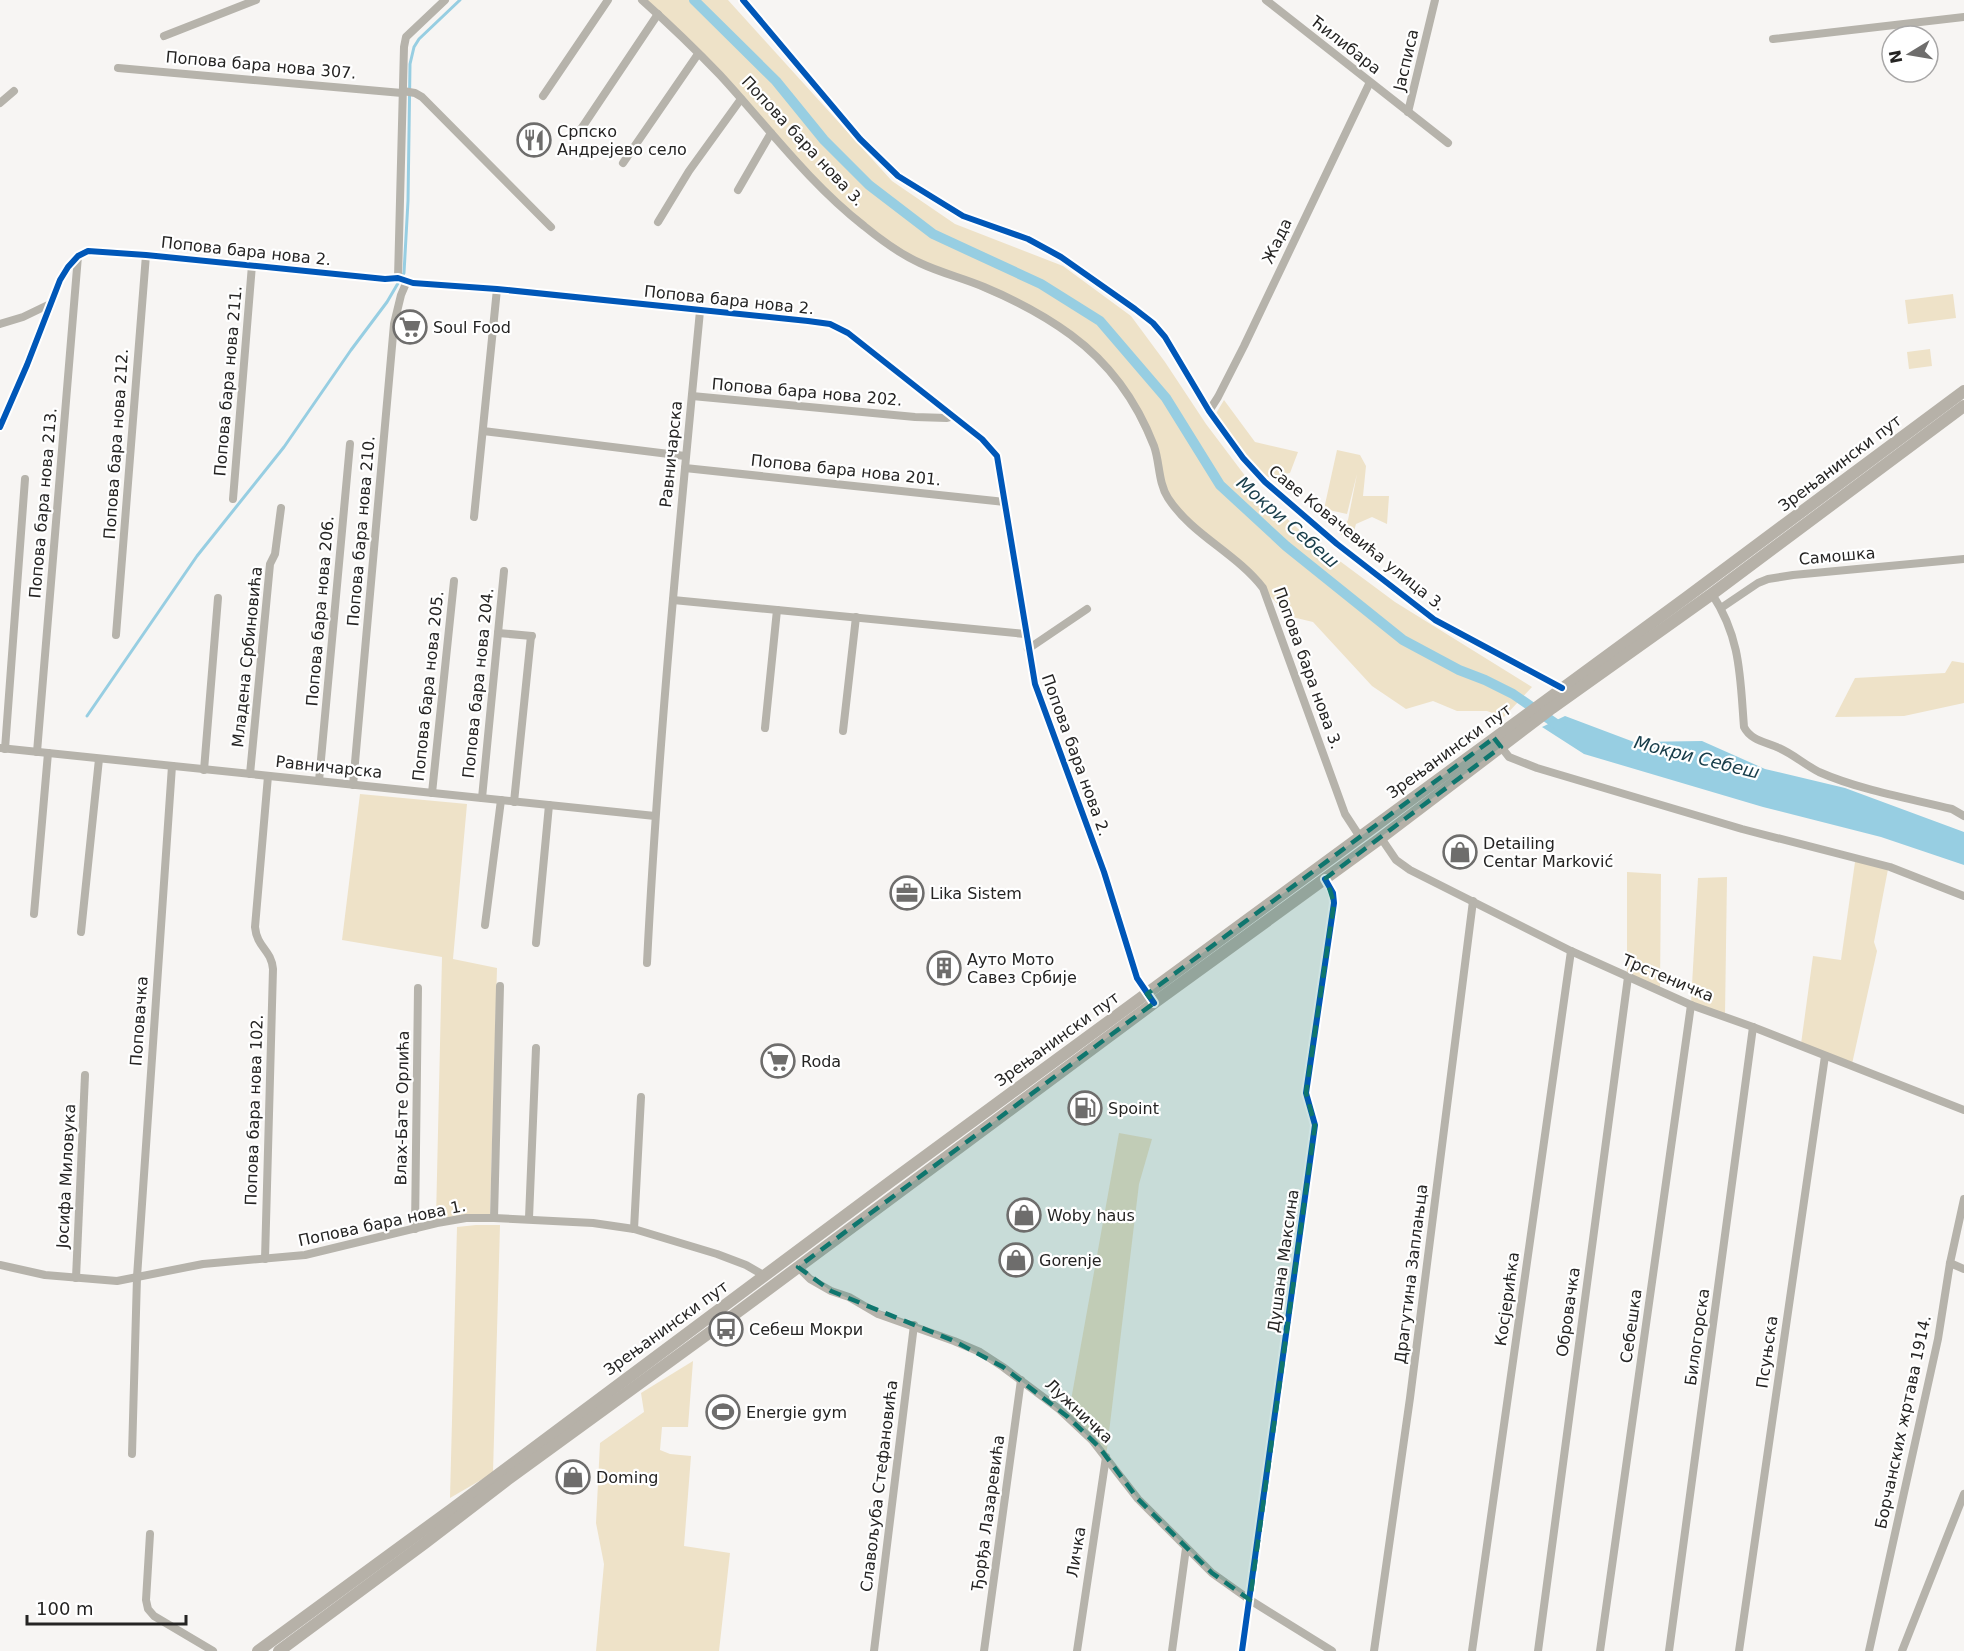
<svg xmlns="http://www.w3.org/2000/svg" width="1964" height="1651" viewBox="0 0 1964 1651" font-family="'DejaVu Sans',sans-serif">
<style>
.green{fill:#eee2c8}
.water{fill:#97cee2}
.lines{fill:none;stroke-linecap:round;stroke-linejoin:round}
.stream{stroke:#97cee2;stroke-width:3}
.canal{stroke:#97cee2;stroke-width:10}
.street{stroke:#b6b3ab;stroke-width:8}
.secondary{stroke:#b6b1a8;stroke-width:12}
.cycleway-casing{stroke:#fff;stroke-width:10}
.cycleway{stroke:#0057b8;stroke-width:6}
.marked{fill:#0f766e;fill-opacity:0.2;stroke:#0f766e;stroke-width:4.5;stroke-dasharray:12 8;stroke-linejoin:round}
.labels{text-anchor:middle;dominant-baseline:central;stroke-width:4.5;stroke-linejoin:round;paint-order:stroke}
.street-label{font-size:16px;fill:#252423;stroke:#fff}
.poi-label{font-size:16px;fill:#252423;stroke:#fff;text-anchor:start}
.water-label{font-size:18px;font-style:italic;fill:#183d4a;stroke:#fff}
</style>
<rect width="100%" height="100%" fill="#f7f5f3"/>
<!-- green -->
<g class="green">
<path d="M642,0H728L892,181L955,224L1063,266L1131,316L1165,362L1206,424L1249,481L1260,494L1306,536L1395,602L1532,687L1504,717L1487,711H1457L1433,701L1406,709L1372,686L1313,622L1288,616L1263,588L1198,529L1168,497L1158,462L1119,380L1048,319L920,263L863,226Z"/>
<path d="M1953,294L1956,318L1908,324L1905,300Z"/>
<path d="M1930,349L1932,366L1909,369L1907,352Z"/>
<path d="M1224,400L1255,442L1298,452L1290,473L1268,477L1250,462L1215,415Z"/>
<path d="M1337,450L1360,455L1366,466L1363,496H1389L1387,524L1372,517L1356,524L1351,542L1339,533L1348,520L1357,474L1347,514L1324,509Z"/>
<path d="M1952,661L1964,663V703L1904,716L1835,717L1855,678L1945,673Z"/>
<path d="M360,794L467,804L453,959L497,968L490,1214L463,1215L436,1219L442,957L342,940Z"/>
<path d="M1856,855L1889,864L1874,942L1877,951L1852,1064L1801,1044L1813,956L1841,960Z"/>
<path d="M1627,872L1661,874L1660,989L1627,974Z"/>
<path d="M1727,877L1725,1015L1691,1003L1698,878Z"/>
<path d="M1119,1133L1152,1139L1139,1184L1106,1457L1068,1417Z"/>
<path d="M476,1225H500L493,1473L450,1498L457,1227Z"/>
<path d="M693,1361L688,1427H662L660,1450L670,1454L691,1456L684,1546L730,1553L719,1651H596L604,1564L596,1523L600,1443L644,1412L641,1393Z"/>
</g>
<!-- water -->
<path class="water" d="M1565,716L1634,742L1702,741L1765,769L1845,788L1964,832V865L1881,837L1763,807L1584,754L1542,727Z"/>
<g class="lines">
<!-- stream -->
<path class="stream" d="M87,716L197,556L284,447L351,350L387,302L404,273L408,201L410,64L414,47L419,39L460,0"/>
<!-- canal -->
<path class="canal" d="M694,0L776,81L824,140L869,185L933,234L1041,284L1100,321L1166,398L1220,485L1286,546L1403,640L1459,670L1485,680L1513,694L1562,728"/>
<!-- street -->
<g class="street">
<path d="M642,0C669,24 695,49 720,75C767,126 809,183 864,226C881,240 900,254 920,263C941,273 963,278 984,287C1015,300 1044,315 1071,335C1109,363 1137,402 1154,446C1160,463 1158,482 1168,498C1192,535 1236,553 1263,588L1345,814L1360,837"/>
<path d="M743,0L860,139L898,176L963,216L1028,239L1061,257L1135,309L1153,323L1165,337L1209,411L1243,458L1265,482L1337,544L1435,620L1562,688"/>
<path d="M1266,0L1448,143"/>
<path d="M164,36L256,0"/>
<path d="M1773,39L1964,17"/>
<path d="M118,68L402,93"/>
<path d="M403,91L415,93L422,97L551,227"/>
<path d="M543,96L608,0"/>
<path d="M0,103L14,91"/>
<path d="M1408,112L1435,0"/>
<path d="M579,132L658,14"/>
<path d="M623,163L698,54"/>
<path d="M738,190L771,133"/>
<path d="M658,222L689,171L741,99"/>
<path d="M398,278L404,47L406,37L445,0"/>
<path d="M0,324L23,317L50,304"/>
<path d="M692,396L915,417L947,418L954,416"/>
<path d="M1209,411L1218,397L1244,346L1370,82"/>
<path d="M0,427L27,365L60,280L68,267L78,256L88,251L146,255L385,279L398,278L413,283L497,289L808,321L830,324L848,333L982,439L997,456L1035,684L1104,872L1137,978L1149,996"/>
<path d="M483,431L685,456"/>
<path d="M685,468L1005,502"/>
<path d="M233,499L252,265"/>
<path d="M474,517L497,289"/>
<path d="M1712,594C1741,638 1740,677 1744,727C1751,741 1767,742 1779,748C1793,754 1805,765 1819,772C1860,790 1908,798 1952,809L1964,816"/>
<path d="M673,600L1025,634"/>
<path d="M1721,608L1758,583L1768,579L1793,575L1964,559"/>
<path d="M498,633L532,636"/>
<path d="M116,635L146,255"/>
<path d="M1028,649L1087,609"/>
<path d="M765,728L777,610"/>
<path d="M843,731L856,617"/>
<path d="M1498,743L1509,757L1537,768L1742,829L1890,867L1964,896"/>
<path d="M0,748L655,816"/>
<path d="M5,749L25,479"/>
<path d="M37,752L78,256"/>
<path d="M204,770L218,598"/>
<path d="M250,774L270,564L275,554L281,508"/>
<path d="M319,781L350,444"/>
<path d="M353,785L394,324L401,295L407,281"/>
<path d="M432,793L454,581"/>
<path d="M482,798L504,571"/>
<path d="M514,802L531,636"/>
<path d="M1381,838L1396,860L1410,870L1571,951L1691,1005L1753,1027L1964,1110"/>
<path d="M34,914L48,753"/>
<path d="M485,925L501,800"/>
<path d="M81,932L99,759"/>
<path d="M536,943L549,805"/>
<path d="M647,963C658,745 679,528 700,311"/>
<path d="M494,1218L500,986"/>
<path d="M529,1218L536,1048"/>
<path d="M415,1229L418,988"/>
<path d="M634,1229L641,1097"/>
<path d="M265,1259L273,969C271,949 257,948 255,927L268,776"/>
<path d="M1950,1263L1964,1269"/>
<path d="M0,1265L45,1275L117,1281L203,1264L305,1255L437,1223L466,1218H494L593,1223L634,1229L717,1254L746,1265L765,1276"/>
<path d="M798,1267L810,1279L831,1291L849,1297L878,1314L954,1341L980,1352L1003,1367L1059,1409L1092,1440L1138,1499L1212,1573L1250,1600L1332,1651"/>
<path d="M76,1278L85,1075"/>
<path d="M132,1454L137,1277L172,766"/>
<path d="M150,1534L146,1600L148,1609L154,1616L213,1651"/>
<path d="M874,1651L914,1325"/>
<path d="M984,1651L1021,1380"/>
<path d="M1077,1651L1106,1457"/>
<path d="M1172,1651L1186,1548"/>
<path d="M1242,1651L1315,1125L1306,1093L1334,903L1333,893L1325,879"/>
<path d="M1374,1651L1410,1398L1473,901"/>
<path d="M1472,1651L1571,951"/>
<path d="M1538,1651L1628,977"/>
<path d="M1600,1651L1691,1005"/>
<path d="M1669,1651L1753,1027"/>
<path d="M1739,1651L1825,1056"/>
<path d="M1869,1651L1938,1339L1950,1263L1964,1199"/>
<path d="M1902,1651L1964,1494"/>
</g>
<!-- secondary -->
<g class="secondary">
<path d="M258,1651L452,1509L890,1182L1687,597L1964,391"/>
<path d="M279,1651L425,1543L507,1480L731,1317L1154,1003L1381,838L1552,708L1712,594L1964,406"/>
</g>
<defs>
<g id="cycleway">
<path d="M743,0L860,139L898,176L963,216L1028,239L1061,257L1135,309L1153,323L1165,337L1209,411L1243,458L1265,482L1337,544L1435,620L1562,688"/>
<path d="M0,427L27,365L60,280L68,267L78,256L88,251L146,255L385,279L398,278L413,283L497,289L808,321L830,324L848,333L982,439L997,456L1035,684L1104,872L1137,978L1154,1003"/>
<path d="M1242,1651L1315,1125L1306,1093L1334,903L1333,893L1325,879"/>
</g>
</defs>
<!-- cycleway casing -->
<use href="#cycleway" class="cycleway-casing"/>
<!-- cycleway -->
<use href="#cycleway" class="cycleway"/>
</g>
<!-- marked area -->
<path class="marked" d="M1494,738L1501,747L1326,878L1334,903L1306,1093L1315,1125L1250,1600L1212,1573L1138,1499L1099,1447L1068,1417L1003,1367L954,1341L831,1291L798,1267L1154,1003L1147,994Z"/>
<!-- icons -->
<defs>
<symbol id="restaurant-ring" viewBox="-11 -11 22 22"><circle r="9.5" fill="#fff" stroke="#6e6d6c" stroke-width="1.5"/><path d="M-5-6h1v4h1v-4h1v4h1v-4h1v5L-1.5 .5V6h-2V.5L-5-1ZM5-6V6H3V1.5H1.5Q1.5-4 5-6Z" fill="#6e6d6c"/></symbol>
<symbol id="supermarket-ring" viewBox="-11 -11 22 22"><circle r="9.5" fill="#fff" stroke="#6e6d6c" stroke-width="1.5"/><path d="M-6-5.5h2.5l.6 2H6L4.5 2H-2.5L-4.4-4H-6ZM-1.5 3.2a1.3 1.3 0 1 0 .1 0ZM3 3.2a1.3 1.3 0 1 0 .1 0Z" fill="#6e6d6c"/></symbol>
<symbol id="shop-ring" viewBox="-11 -11 22 22"><circle r="9.5" fill="#fff" stroke="#6e6d6c" stroke-width="1.5"/><path d="M-5-2.5h2.3a2.7 3.5 0 0 1 5.4 0H5L5.5 6h-11ZM-1.5-2.5h3a1.5 2.3 0 0 0-3 0Z" fill="#6e6d6c"/></symbol>
<symbol id="office-ring" viewBox="-11 -11 22 22"><circle r="9.5" fill="#fff" stroke="#6e6d6c" stroke-width="1.5"/><path d="M-6-3h4V-5.5h4V-3h4V5H-6ZM-1-4.5V-3h2v-1.5ZM-6 0V1H6V0Z" fill="#6e6d6c"/></symbol>
<symbol id="building-ring" viewBox="-11 -11 22 22"><circle r="9.5" fill="#fff" stroke="#6e6d6c" stroke-width="1.5"/><path d="M-4-6H4V6H1V3H-1V6H-4ZM-2.5-4.3h1.7v1.8h-1.7ZM.8-4.3h1.7v1.8H.8ZM-2.5-1h1.7V.8h-1.7ZM.8-1h1.7V.8H.8Z" fill="#6e6d6c"/></symbol>
<symbol id="fuel-ring" viewBox="-11 -11 22 22"><circle r="9.5" fill="#fff" stroke="#6e6d6c" stroke-width="1.5"/><path d="M-5.5-6h7V0h2V4h1.3V-2.5L3-4.5l.8-.8L6-3V5H2.5V1h-1V6h-7ZM-4.2-4.7v3.2H.2V-4.7Z" fill="#6e6d6c"/></symbol>
<symbol id="bus-ring" viewBox="-11 -11 22 22"><circle r="9.5" fill="#fff" stroke="#6e6d6c" stroke-width="1.5"/><path d="M-5-6H5V4H4V6H2V4H-2V6H-4V4H-5ZM-3.5-4V0h7V-4ZM-3.5 1.2v1.5H-2V1.2ZM2 1.2v1.5H3.5V1.2Z" fill="#6e6d6c"/></symbol>
<symbol id="stadium-ring" viewBox="-11 -11 22 22"><circle r="9.5" fill="#fff" stroke="#6e6d6c" stroke-width="1.5"/><path d="M0-5a6.5 5 0 1 0 0 10a6.5 5 0 1 0 0-10ZM-3.5-1.8h7v3.6h-7Z" fill="#6e6d6c"/></symbol>
</defs>
<g fill-rule="evenodd">
<use href="#restaurant-ring" x="515" y="121" width="38" height="38"/>
<use href="#supermarket-ring" x="391" y="308" width="38" height="38"/>
<use href="#shop-ring" x="1441" y="833" width="38" height="38"/>
<use href="#office-ring" x="888" y="874" width="38" height="38"/>
<use href="#building-ring" x="925" y="949" width="38" height="38"/>
<use href="#supermarket-ring" x="759" y="1042" width="38" height="38"/>
<use href="#fuel-ring" x="1066" y="1089" width="38" height="38"/>
<use href="#shop-ring" x="1005" y="1196" width="38" height="38"/>
<use href="#shop-ring" x="997" y="1241" width="38" height="38"/>
<use href="#bus-ring" x="707" y="1310" width="38" height="38"/>
<use href="#stadium-ring" x="704" y="1393" width="38" height="38"/>
<use href="#shop-ring" x="554" y="1458" width="38" height="38"/>
</g>
<g class="labels">
<!-- street labels -->
<g class="street-label">
<text transform="translate(1346 45) rotate(38)">Ћилибара</text>
<text transform="translate(1406 60) rotate(-77)">Јасписа</text>
<text transform="translate(261 65) rotate(5)">Попова бара нова 307.</text>
<text transform="translate(803 141) rotate(47)">Попова бара нова 3.</text>
<text transform="translate(1277 241) rotate(-65)">Жада</text>
<text transform="translate(246 251) rotate(6)">Попова бара нова 2.</text>
<text transform="translate(729 300) rotate(6)">Попова бара нова 2.</text>
<text transform="translate(228 381) rotate(-85)">Попова бара нова 211.</text>
<text transform="translate(807 392) rotate(5)">Попова бара нова 202.</text>
<text transform="translate(116 444) rotate(-86)">Попова бара нова 212.</text>
<text transform="translate(671 454) rotate(-84)">Равничарска</text>
<text transform="translate(1840 463) rotate(-37)">Зрењанински пут</text>
<text transform="translate(846 470) rotate(6)">Попова бара нова 201.</text>
<text transform="translate(43 503) rotate(-85)">Попова бара нова 213.</text>
<text transform="translate(361 531) rotate(-85)">Попова бара нова 210.</text>
<text transform="translate(1357 538) rotate(39)">Саве Ковачевића улица 3.</text>
<text transform="translate(1837 556) rotate(-5)">Самошка</text>
<text transform="translate(320 611) rotate(-85)">Попова бара нова 206.</text>
<text transform="translate(247 657) rotate(-84)">Младена Србиновића</text>
<text transform="translate(1308 668) rotate(70)">Попова бара нова 3.</text>
<text transform="translate(478 683) rotate(-84)">Попова бара нова 204.</text>
<text transform="translate(428 686) rotate(-84)">Попова бара нова 205.</text>
<text transform="translate(1449 751) rotate(-36)">Зрењанински пут</text>
<text transform="translate(1076 755) rotate(70)">Попова бара нова 2.</text>
<text transform="translate(329 767) rotate(6)">Равничарска</text>
<text transform="translate(1668 978) rotate(23)">Трстеничка</text>
<text transform="translate(139 1021) rotate(-86)">Поповачка</text>
<text transform="translate(1057 1039) rotate(-36)">Зрењанински пут</text>
<text transform="translate(402 1108) rotate(-89)">Влах-Бате Орлића</text>
<text transform="translate(254 1110) rotate(-88)">Попова бара нова 102.</text>
<text transform="translate(66 1176) rotate(-87)">Јосифа Миловука</text>
<text transform="translate(382 1223) rotate(-12)">Попова бара нова 1.</text>
<text transform="translate(1283 1261) rotate(-82)">Душана Максина</text>
<text transform="translate(1411 1274) rotate(-83)">Драгутина Заплањца</text>
<text transform="translate(1507 1299) rotate(-82)">Косјерићка</text>
<text transform="translate(1568 1312) rotate(-82)">Обровачка</text>
<text transform="translate(1631 1326) rotate(-82)">Себешка</text>
<text transform="translate(666 1328) rotate(-36)">Зрењанински пут</text>
<text transform="translate(1697 1337) rotate(-82)">Билогорска</text>
<text transform="translate(1767 1352) rotate(-82)">Псуњска</text>
<text transform="translate(1079 1411) rotate(43)">Лужничка</text>
<text transform="translate(1903 1422) rotate(-78)">Борчанских жртава 1914.</text>
<text transform="translate(879 1486) rotate(-83)">Славољуба Стефановића</text>
<text transform="translate(988 1513) rotate(-82)">Ђорђа Лазаревића</text>
<text transform="translate(1076 1552) rotate(-81)">Личка</text>
</g>
<!-- poi labels -->
<g class="poi-label">
<text x="557" y="131">Српско<tspan x="557" dy="18">Андрејево село</tspan></text>
<text x="433" y="327">Soul Food</text>
<text x="1483" y="843">Detailing<tspan x="1483" dy="18">Centar Marković</tspan></text>
<text x="930" y="893">Lika Sistem</text>
<text x="967" y="959">Ауто Мото<tspan x="967" dy="18">Савез Србије</tspan></text>
<text x="801" y="1061">Roda</text>
<text x="1108" y="1108">Spoint</text>
<text x="1047" y="1215">Woby haus</text>
<text x="1039" y="1260">Gorenje</text>
<text x="749" y="1329">Себеш Мокри</text>
<text x="746" y="1412">Energie gym</text>
<text x="596" y="1477">Doming</text>
</g>
<!-- water labels -->
<g class="water-label">
<text transform="translate(1288 522) rotate(41)">Мокри Себеш</text>
<text transform="translate(1697 757) rotate(14)">Мокри Себеш</text>
</g>
</g>
<!-- north arrow -->
<g transform="translate(1910 54) rotate(259)"><circle r="28" fill="#ffffff" stroke="#a8a7a7" stroke-width="1.5"/>
<path d="M0-4.5L10 22L0 15L-10 22Z" fill="#6e6d6c"/>
<text y="-9" font-size="16" font-weight="bold" text-anchor="middle" fill="#252423">N</text>
</g>
<!-- scale -->
<path d="M27 1615v9h159v-9" fill="none" stroke="#252423" stroke-width="3"/>
<text x="36" y="1615" font-size="18" fill="#252423" stroke="#ffffff" stroke-width="4.5" paint-order="stroke">100 m</text>
</svg>
